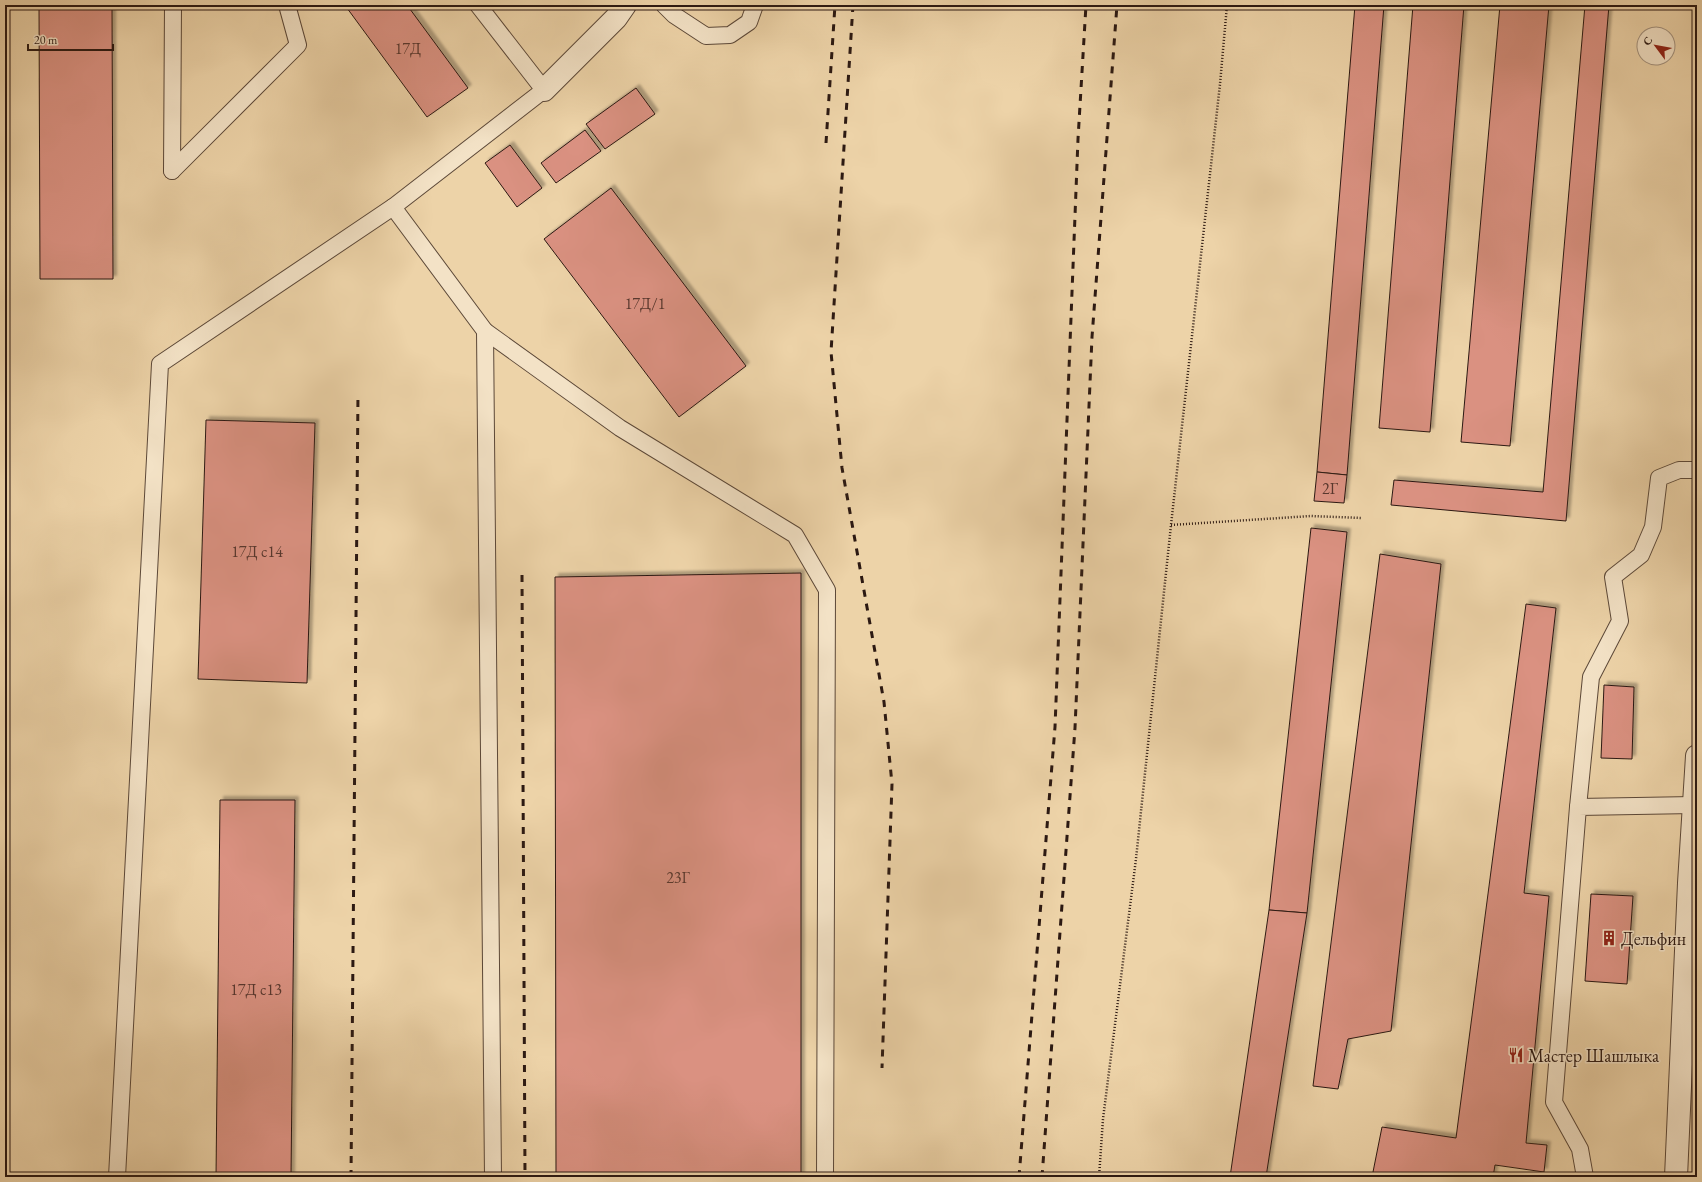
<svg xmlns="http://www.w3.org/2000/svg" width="1702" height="1182" viewBox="0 0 1702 1182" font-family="'EB Garamond',serif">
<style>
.building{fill:#da9181;stroke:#2c1912;filter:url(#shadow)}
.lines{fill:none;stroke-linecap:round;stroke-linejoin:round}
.lane-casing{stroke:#5c4838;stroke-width:18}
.street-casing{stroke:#5c4838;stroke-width:24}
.path{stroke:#2c1912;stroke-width:2.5;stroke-dasharray:1 2;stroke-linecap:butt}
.lane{stroke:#f3e2c6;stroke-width:16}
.street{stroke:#f3e2c6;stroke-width:22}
.rail{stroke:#2c1912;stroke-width:3;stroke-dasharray:7 7;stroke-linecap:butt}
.labels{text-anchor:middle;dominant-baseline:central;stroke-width:3;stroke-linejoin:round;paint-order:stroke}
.number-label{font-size:16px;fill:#58372e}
.poi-label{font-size:18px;fill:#2c1912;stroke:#f3e2c6;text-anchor:start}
</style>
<defs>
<filter id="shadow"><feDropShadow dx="3.5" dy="-3.5" stdDeviation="1" flood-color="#0004"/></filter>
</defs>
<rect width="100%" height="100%" fill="#edd3a8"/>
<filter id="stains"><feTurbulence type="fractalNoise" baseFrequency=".005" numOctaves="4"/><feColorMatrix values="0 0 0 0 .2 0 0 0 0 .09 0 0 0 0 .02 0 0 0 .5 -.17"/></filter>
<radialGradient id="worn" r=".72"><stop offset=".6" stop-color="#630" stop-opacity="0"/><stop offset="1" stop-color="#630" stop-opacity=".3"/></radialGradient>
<!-- building -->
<g class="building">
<path d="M39,5H112L113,279H40Z"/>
<path d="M352,5H407L468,88L427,117L347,8Z"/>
<path d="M1355,5H1384L1347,475L1317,472Z"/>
<path d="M1413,5H1464L1430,432L1379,428Z"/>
<path d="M1500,5H1549L1510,446L1461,442Z"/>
<path d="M1585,5H1609L1566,521L1391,505L1394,480L1543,492Z"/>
<path d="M636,88L655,114L605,149L586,124Z"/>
<path d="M585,130L601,151L556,183L541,163Z"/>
<path d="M510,145L542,188L517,207L485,163Z"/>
<path d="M611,188L746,366L679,417L544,239Z"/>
<path d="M206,420L315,423L307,683L198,679Z"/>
<path d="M1317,472L1347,475L1344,503L1314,501Z"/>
<path d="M1311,528L1347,532L1307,913L1269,910Z"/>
<path d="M1380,554L1441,564L1391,1031L1348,1039L1338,1089L1313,1086Z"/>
<path d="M801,573V1177H556L555,577Z"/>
<path d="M1526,604L1556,608L1524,893L1549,896L1526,1143L1547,1145L1544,1172L1495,1165L1493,1177H1372L1382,1127L1456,1138Z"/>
<path d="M1604,685L1634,687L1632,759L1601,758Z"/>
<path d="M220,800H295L291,1177H216Z"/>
<path d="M1591,894L1633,896L1627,984L1585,981Z"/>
<path d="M1269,910L1307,913L1266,1177H1230Z"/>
</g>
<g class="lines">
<defs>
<g id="lane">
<path d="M478,5L544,90L393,207L485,331L620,428L795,535L827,590L825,1177"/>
<path d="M664,5L674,15L706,36L730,35L749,22L755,5"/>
<path d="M172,171L298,45L287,5"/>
<path d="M172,171L173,5"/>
<path d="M485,331L493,1177"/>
<path d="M1578,807L1591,677L1620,621L1613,577L1641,555L1653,527L1659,478L1679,470H1697"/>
<path d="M117,1177L160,364L393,207"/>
<path d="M1585,1177L1580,1149L1554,1102L1578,807L1694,805"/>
</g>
<g id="street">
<path d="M544,90L616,18L625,5"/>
<path d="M1676,1177L1689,883L1697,756"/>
</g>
</defs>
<!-- lane casing -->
<use href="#lane" class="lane-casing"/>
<!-- street casing -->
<use href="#street" class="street-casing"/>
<!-- path -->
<g class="path">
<path d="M1171,525L1311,516L1362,518"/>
<path d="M1099,1177L1103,1119L1136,859L1171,525L1220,84L1227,5"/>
</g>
<!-- lane -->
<use href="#lane" class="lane"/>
<!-- street -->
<use href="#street" class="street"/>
<!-- rail -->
<g class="rail">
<path d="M853,5L831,352L842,468L884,702L892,784L882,1068"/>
<path d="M826,143L835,5"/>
<path d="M522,575L525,1177"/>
<path d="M351,1177L358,393"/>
<path d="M1019,1177L1055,727L1078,139L1086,5"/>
<path d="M1042,1177L1075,728L1092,337L1117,5"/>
</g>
</g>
<!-- icons -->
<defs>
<symbol id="building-bare" viewBox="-9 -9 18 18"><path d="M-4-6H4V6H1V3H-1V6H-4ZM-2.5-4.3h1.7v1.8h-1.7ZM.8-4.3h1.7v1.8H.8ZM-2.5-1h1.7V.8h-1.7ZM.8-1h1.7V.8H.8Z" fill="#8f2418" stroke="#f3e2c6" stroke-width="2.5" paint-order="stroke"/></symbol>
<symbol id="restaurant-bare" viewBox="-9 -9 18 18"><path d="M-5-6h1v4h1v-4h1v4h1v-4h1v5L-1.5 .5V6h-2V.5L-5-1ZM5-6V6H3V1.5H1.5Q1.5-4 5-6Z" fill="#8f2418" stroke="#f3e2c6" stroke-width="2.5" paint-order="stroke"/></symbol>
</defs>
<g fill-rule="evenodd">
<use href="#building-bare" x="1598" y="927" width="22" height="22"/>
<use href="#restaurant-bare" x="1505" y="1044" width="22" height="22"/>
</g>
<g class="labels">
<!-- number labels -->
<g class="number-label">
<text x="408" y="48">17Д</text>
<text x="645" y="303">17Д/1</text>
<text x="1330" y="488">2Г</text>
<text x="257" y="551">17Д с14</text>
<text x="678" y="877">23Г</text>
<text x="256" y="989">17Д с13</text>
</g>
<!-- poi labels -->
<g class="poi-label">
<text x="1621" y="938">Дельфин</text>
<text x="1528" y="1055">Мастер Шашлыка</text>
</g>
</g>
<!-- margin -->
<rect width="1702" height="1182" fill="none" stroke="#edd3a8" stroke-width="20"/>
<rect x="6" y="6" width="1690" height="1170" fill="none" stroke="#2c1912" stroke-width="2"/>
<rect x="10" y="10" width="1682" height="1162" fill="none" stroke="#2c1912"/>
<!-- north arrow -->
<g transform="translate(1656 46) rotate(302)"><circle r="19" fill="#f3e2c6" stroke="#a3927e"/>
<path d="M0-3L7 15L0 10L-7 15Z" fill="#8f2418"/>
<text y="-6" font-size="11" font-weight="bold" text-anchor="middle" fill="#2c1912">С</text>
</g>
<!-- scale -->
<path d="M28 44v6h85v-6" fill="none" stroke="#2c1912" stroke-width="2"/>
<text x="34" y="44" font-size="12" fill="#2c1912" stroke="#f3e2c6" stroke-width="3" paint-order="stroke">20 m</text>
<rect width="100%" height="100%" filter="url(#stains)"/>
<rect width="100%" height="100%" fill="url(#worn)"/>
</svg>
